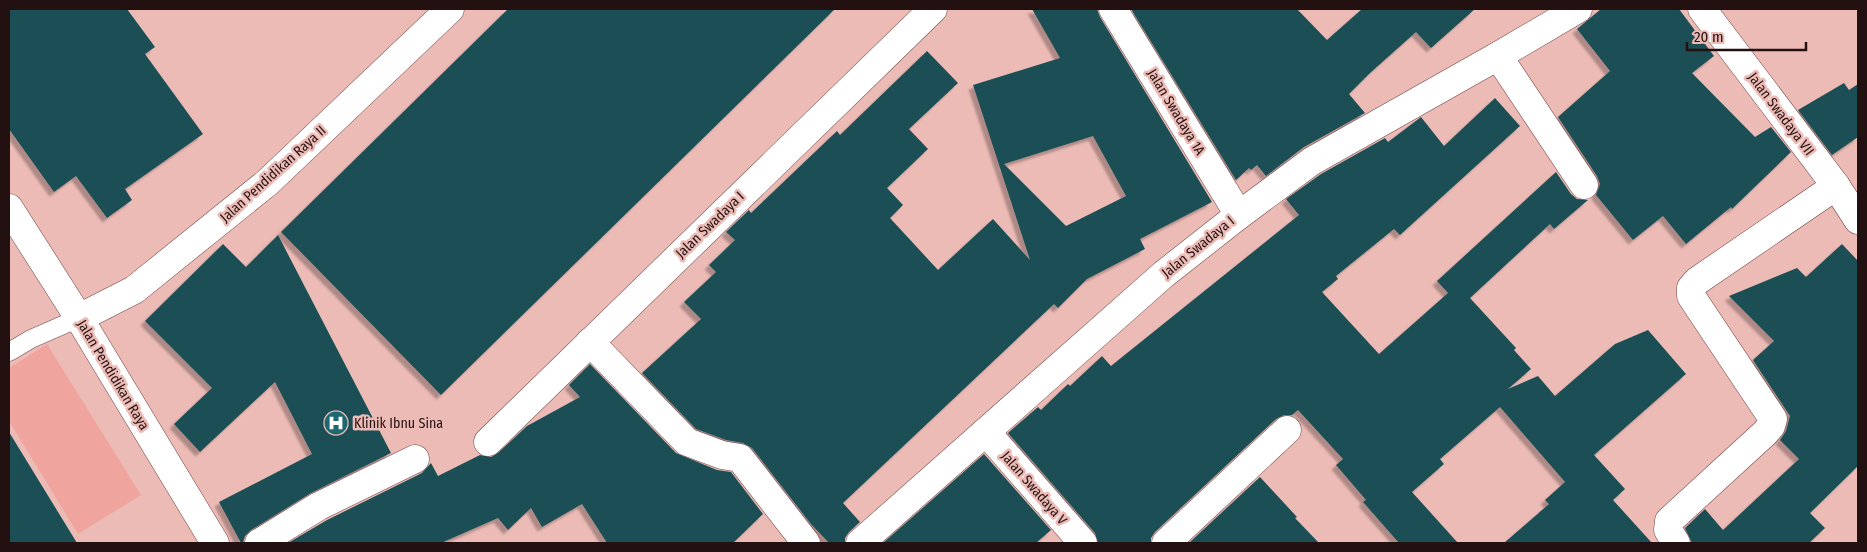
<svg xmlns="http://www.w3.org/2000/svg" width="1867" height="552" viewBox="0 0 1867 552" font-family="'Fira Sans Condensed',sans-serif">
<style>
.green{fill:#efa59e}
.building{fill:#1c5055;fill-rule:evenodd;filter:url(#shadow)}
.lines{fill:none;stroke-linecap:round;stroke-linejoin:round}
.service-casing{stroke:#6f4542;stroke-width:19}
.minor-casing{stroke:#6f4542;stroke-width:29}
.tertiary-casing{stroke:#6f4542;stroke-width:29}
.service{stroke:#fff;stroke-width:18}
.minor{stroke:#fff;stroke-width:28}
.tertiary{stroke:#fff;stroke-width:28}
.labels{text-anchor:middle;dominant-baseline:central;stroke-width:5;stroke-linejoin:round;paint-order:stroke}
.street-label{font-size:14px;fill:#221110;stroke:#edbbb6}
.poi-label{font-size:14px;fill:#221110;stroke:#edbbb6;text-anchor:start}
</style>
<defs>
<filter id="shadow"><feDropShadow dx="-4.5" dy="4.5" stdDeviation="1" flood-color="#0004"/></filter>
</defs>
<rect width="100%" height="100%" fill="#edbbb6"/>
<!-- green -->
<path class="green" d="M47,344L141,495L78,534L9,421V368Z"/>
<!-- building -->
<g class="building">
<path d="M9,9H127L155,47L145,54L203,134L125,189L132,200L107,218L76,176L54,192L9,129Z"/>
<path d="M508,9H835L441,395L281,232Z"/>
<path d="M1032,9H1097L1100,17L1212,202L1140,239L1145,249L1087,279L1058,308L1054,304L843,503L860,522L849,532L845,538V543H829L811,524L752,448L743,443L726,440L696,429L642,373L701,319L684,302L716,272L709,265L735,240L726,232L749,210L751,213L837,131L840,135L927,51L958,83L909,129L928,149L887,188L903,205L890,218L938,270L993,219L1030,260L973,85L1060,58ZM1093,136L1126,196L1066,226L1004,164Z"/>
<path d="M1131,9H1297L1327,40L1362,9H1475L1431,48L1416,32L1370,73L1349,94L1365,113L1304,147L1266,176L1257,165L1251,170L1249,168L1236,180Z"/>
<path d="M1601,9H1679L1714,56L1692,73L1755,137L1771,127L1791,152L1732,209L1731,207L1686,244L1663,216L1633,240L1596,195L1600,184L1597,176L1558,117L1610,71L1577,29Z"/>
<path d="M1844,83L1849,90L1858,84V137L1832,155L1798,110Z"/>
<path d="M1495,98L1520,126L1400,235L1394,229L1336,276L1338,279L1322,292L1379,354L1448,293L1437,281L1556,172L1571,194L1577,199L1588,200L1554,229L1550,224L1470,298L1516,348L1514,350L1531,369L1508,389L1538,376L1555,396L1615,344L1648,330L1686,374L1594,455L1625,489L1613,500L1652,543H1504L1549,504L1545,500L1565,482L1500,407L1440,459L1444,464L1412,492L1458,543H1399L1363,502L1366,500L1336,465L1343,459L1298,410L1292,415H1284L1276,419L1155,532L1151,538V543H1098L1095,533L1008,433L1038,407L1041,410L1068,384L1070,386L1102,356L1111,366L1299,215L1286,199L1321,174L1385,138L1388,142L1421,117L1444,146Z"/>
<path d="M278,235L391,453L311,493L251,530L245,536L243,543H241L219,502L312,454L275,382L200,452L174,424L212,388L145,321L223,244L246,267Z"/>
<path d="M1842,244L1858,261V466L1810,513L1825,528L1809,543H1692L1685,528L1705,509L1723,530L1799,459L1780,440L1786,431L1790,416L1753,360L1774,341L1729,296L1797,268L1806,277Z"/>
<path d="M590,364L676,453L717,470L731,472L763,514L733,543H607L582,504L542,527L531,508L508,530L498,518L441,543H288L327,520L422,473L431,463L438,476L480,455L491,457L498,453L527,426L580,397L569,385Z"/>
<path d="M9,432L77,543H9Z"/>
<path d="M984,454L1051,530L1036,543H883Z"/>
<path d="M1260,477L1297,517L1295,518L1319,543H1189Z"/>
</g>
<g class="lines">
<defs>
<path id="service" d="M9,352L31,339L79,318"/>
<g id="minor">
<path d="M1113,9L1239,215"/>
<path d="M1702,9L1836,186L1858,220"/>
<path d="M1498,56L1584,185"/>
<path d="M79,318L134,290L268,182L450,9"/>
<path d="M590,342L687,442L722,455L740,458L806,543"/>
<path d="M986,432L1083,543"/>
<path d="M488,442L933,9"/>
<path d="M259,543L319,506L415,459"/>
<path d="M860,543L1164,274L1239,215L1312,161L1498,56L1578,9"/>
<path d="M1166,543L1287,430"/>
<path d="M1676,543L1668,530L1669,521L1765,433L1771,426L1773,419L1691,296V288L1697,281L1836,186"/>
</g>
<path id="tertiary" d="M9,208L79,318L215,543"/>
</defs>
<!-- service casing -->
<use href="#service" class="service-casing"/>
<!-- minor casing -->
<use href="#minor" class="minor-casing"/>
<!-- tertiary casing -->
<use href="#tertiary" class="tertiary-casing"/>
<!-- service -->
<use href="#service" class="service"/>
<!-- minor -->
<use href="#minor" class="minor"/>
<!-- tertiary -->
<use href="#tertiary" class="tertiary"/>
</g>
<!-- icons -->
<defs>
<symbol id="hospital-disc" viewBox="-11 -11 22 22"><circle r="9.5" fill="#1d6971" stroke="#edbbb6"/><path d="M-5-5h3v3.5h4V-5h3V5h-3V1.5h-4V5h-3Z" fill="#fff"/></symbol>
</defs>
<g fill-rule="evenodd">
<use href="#hospital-disc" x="322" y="409" width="28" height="28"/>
</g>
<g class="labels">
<!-- street labels -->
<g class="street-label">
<text transform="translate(1176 112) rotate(59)">Jalan Swadaya 1A</text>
<text transform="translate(1781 114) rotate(53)">Jalan Swadaya VII</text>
<text transform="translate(273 174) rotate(-42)">Jalan Pendidikan Raya II</text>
<text transform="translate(710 225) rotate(-44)">Jalan Swadaya I</text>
<text transform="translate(1198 247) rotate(-39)">Jalan Swadaya I</text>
<text transform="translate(113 375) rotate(59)">Jalan Pendidikan Raya</text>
<text transform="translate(1034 488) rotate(49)">Jalan Swadaya V</text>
</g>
<!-- poi labels -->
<g class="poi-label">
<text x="354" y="423">Klinik Ibnu Sina</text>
</g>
</g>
<!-- border -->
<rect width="1867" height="552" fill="none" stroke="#221110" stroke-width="20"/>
<!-- scale -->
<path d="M1687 42v8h119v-8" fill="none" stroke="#221110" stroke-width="2.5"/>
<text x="1694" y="42" font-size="15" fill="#221110" stroke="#edbbb6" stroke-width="4" paint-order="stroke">20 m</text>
</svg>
